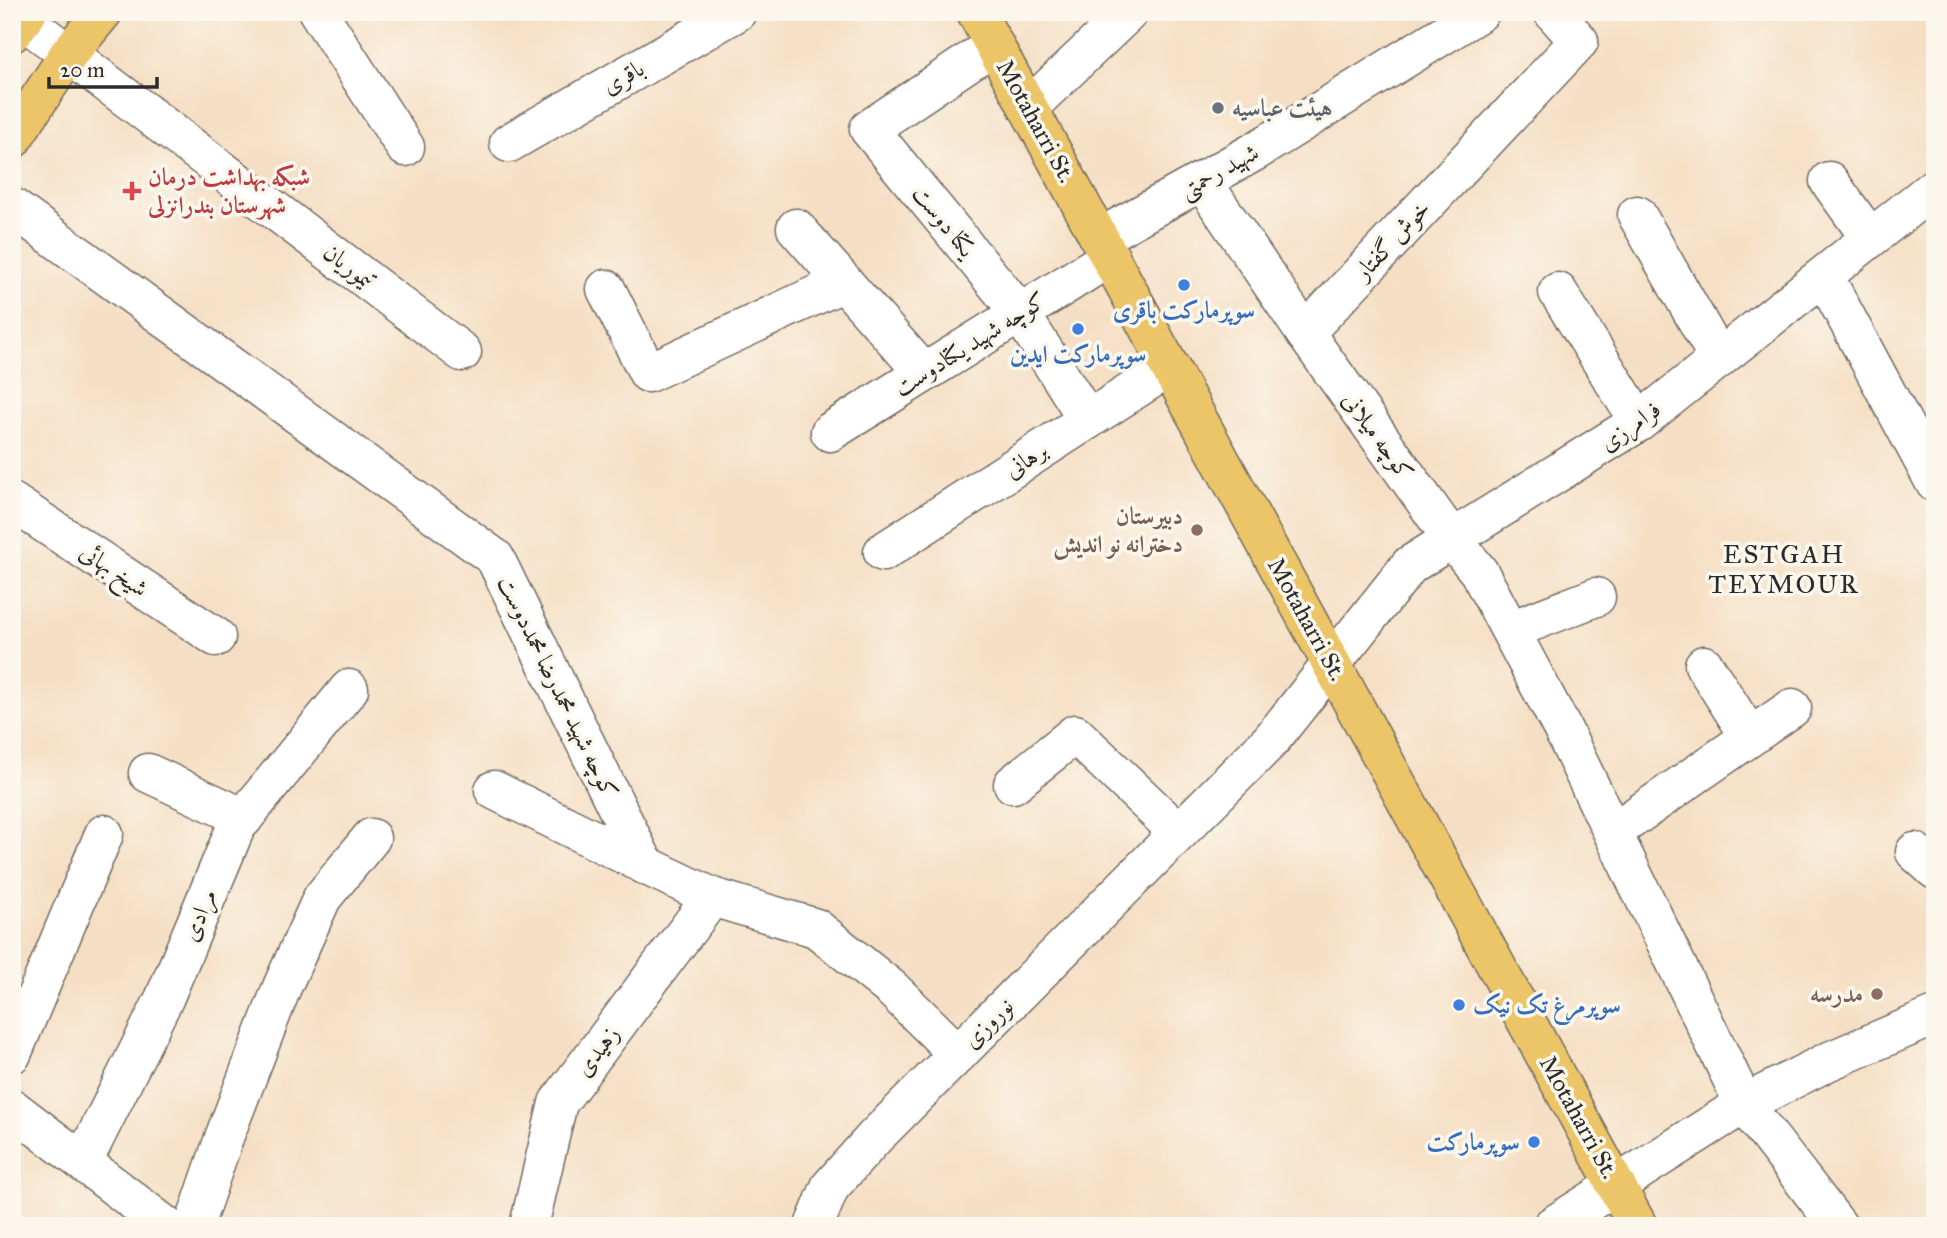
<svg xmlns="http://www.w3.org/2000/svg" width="1947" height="1238" viewBox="0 0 1947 1238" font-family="'IM FELL Great Primer',Amiri,serif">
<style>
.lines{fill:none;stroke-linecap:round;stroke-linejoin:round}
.minor-casing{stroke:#726a61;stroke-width:41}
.major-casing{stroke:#726a61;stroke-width:41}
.minor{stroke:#fff;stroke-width:38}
.major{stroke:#ecc569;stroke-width:38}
.worship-dot{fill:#6b7280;stroke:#fbf7ec;stroke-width:2.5}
.health-dot{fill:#e0444e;stroke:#fbf7ec;stroke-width:2.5}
.shop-dot{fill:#3f7fe0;stroke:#fbf7ec;stroke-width:2.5}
.education-dot{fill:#8d6e63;stroke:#fbf7ec;stroke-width:2.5}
.labels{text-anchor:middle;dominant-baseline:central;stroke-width:7;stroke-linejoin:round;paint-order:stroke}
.street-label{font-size:24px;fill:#2b2b2b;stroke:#fbf7ec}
.worship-label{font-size:24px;font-weight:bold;fill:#5b616d;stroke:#fbf7ec;text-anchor:start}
.health-label{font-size:24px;font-weight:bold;fill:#be3a42;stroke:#fbf7ec;text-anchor:start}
.shop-label{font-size:24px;font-weight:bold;fill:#366cbe;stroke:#fbf7ec}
.education-label{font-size:24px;font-weight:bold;fill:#785e54;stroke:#fbf7ec;text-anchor:end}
.neighbourhood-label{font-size:26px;letter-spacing:2px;fill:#2b2b2b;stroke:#fbf7ec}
</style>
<rect width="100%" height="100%" fill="#fbf7ec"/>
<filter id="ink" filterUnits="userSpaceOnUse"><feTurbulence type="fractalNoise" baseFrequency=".0143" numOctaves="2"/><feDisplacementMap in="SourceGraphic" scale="14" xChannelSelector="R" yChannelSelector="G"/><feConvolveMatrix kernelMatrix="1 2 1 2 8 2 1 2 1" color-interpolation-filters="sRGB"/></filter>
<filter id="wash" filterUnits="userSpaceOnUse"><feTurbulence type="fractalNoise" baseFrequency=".00686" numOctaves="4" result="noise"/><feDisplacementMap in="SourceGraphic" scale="28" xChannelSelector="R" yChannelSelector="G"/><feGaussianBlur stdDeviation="1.57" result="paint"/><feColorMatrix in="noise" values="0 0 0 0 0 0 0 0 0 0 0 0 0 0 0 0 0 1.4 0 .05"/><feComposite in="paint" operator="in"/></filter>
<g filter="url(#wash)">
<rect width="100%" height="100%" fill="#f5dfc4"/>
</g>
<g filter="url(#ink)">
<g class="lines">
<defs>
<g id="minor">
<path d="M13,12L462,352"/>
<path d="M318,12L405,147"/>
<path d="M994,45L869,129L1020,313L1088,420"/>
<path d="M1028,108L1129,12"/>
<path d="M509,143L737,12"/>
<path d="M1202,181L1305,333L1579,41L1553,12"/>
<path d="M1829,181L1870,238"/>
<path d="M12,207L495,558L645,865L712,897L816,928L892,989L958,1054"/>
<path d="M1637,215L1719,359"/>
<path d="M796,228L924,373"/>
<path d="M1099,238L1254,152L1480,12"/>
<path d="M1824,276L1935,483"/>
<path d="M606,289L648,373L844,282"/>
<path d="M1558,292L1639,422"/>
<path d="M1305,333L1452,539L1479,572L1562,728L1744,1104L1838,1226"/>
<path d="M830,432L1110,257"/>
<path d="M12,502L216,637"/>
<path d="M883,552L1170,367"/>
<path d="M1511,630L1596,597"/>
<path d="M1704,665L1750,737"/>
<path d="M148,773L244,818"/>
<path d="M1013,784L1075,734L1178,832"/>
<path d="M494,790L645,865"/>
<path d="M1613,832L1792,708"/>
<path d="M1915,852L1935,870"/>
<path d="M12,1054L104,834"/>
<path d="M12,1108L166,1226"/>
<path d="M83,1162L164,999L236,827L349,689"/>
<path d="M194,1226L225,1135L282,987L322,898L371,838"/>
<path d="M529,1226L558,1103L712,897"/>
<path d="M814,1226L830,1187L874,1138L1271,740L1410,565L1639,422L1935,187"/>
<path d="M1552,1226L1744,1104L1827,1062L1935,1016"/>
</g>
<g id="major">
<path d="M976,12L1638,1226"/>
<path d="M12,33L28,12"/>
<path d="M12,140L70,52L103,12"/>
</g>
</defs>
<!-- minor casing -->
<use href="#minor" class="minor-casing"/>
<!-- major casing -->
<use href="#major" class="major-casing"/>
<!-- minor -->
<use href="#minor" class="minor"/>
<!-- major -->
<use href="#major" class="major"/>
</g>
</g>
<!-- markers -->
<circle class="worship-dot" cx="1218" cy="108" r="7"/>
<path class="health-dot" d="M128.5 180.5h7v7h7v7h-7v7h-7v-7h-7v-7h7z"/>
<g class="shop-dot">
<circle cx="1184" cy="285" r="7"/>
<circle cx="1078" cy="329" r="7"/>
<circle cx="1459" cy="1005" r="7"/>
<circle cx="1534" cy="1142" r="7"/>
</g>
<g class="education-dot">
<circle cx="1197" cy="530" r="7"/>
<circle cx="1877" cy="994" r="7"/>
</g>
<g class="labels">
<!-- street labels -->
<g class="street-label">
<text transform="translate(623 77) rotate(-30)">باقری</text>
<text transform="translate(1036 121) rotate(61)">Motaharri St.</text>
<text transform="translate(1219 171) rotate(-29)">شهید رحمتی</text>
<text transform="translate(944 221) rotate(51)">یکتا دوست</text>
<text transform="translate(1392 240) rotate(-47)">خوش گفتار</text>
<text transform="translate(349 266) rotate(37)">تیموریان</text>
<text transform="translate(970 344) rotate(-32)">کوچه شهید یکتادوست</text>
<text transform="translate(1630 426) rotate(-35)">فرامرزی</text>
<text transform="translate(1378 436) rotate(54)">کوچه میلانی</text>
<text transform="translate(1026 460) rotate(-33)">برهانی</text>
<text transform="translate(114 570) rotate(34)">شیخ بهائی</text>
<text transform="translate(1307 619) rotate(61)">Motaharri St.</text>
<text transform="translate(558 687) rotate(64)">کوچه شهید محمدرضا محمددوست</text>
<text transform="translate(199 915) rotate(-67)">مرادی</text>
<text transform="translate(988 1023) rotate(-45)">نوروزی</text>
<text transform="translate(597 1051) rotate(-53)">زهیدی</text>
<text transform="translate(1579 1117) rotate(61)">Motaharri St.</text>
</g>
<!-- worship labels -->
<g class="worship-label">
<text x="1232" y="108">هیئت عباسیه</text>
</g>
<!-- health labels -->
<g class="health-label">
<text x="148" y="177">شبکه بهداشت درمان<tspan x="148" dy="28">شهرستان بندرانزلی</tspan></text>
</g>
<!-- shop labels -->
<g class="shop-label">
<text x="1184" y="310">سوپرمارکت باقری</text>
<text x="1078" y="354">سوپرمارکت ایدین</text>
<text x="1473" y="1005" text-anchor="start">سوپرمرغ تک نیک</text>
<text x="1520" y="1142" text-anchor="end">سوپرمارکت</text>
</g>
<!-- education labels -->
<g class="education-label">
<text x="1183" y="516">دبیرستان<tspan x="1183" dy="28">دخترانه نو اندیش</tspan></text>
<text x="1863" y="994">مدرسه</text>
</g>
<!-- neighbourhood labels -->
<g class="neighbourhood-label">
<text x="1784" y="554">ESTGAH<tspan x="1784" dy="30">TEYMOUR</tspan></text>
</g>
</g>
<!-- margin -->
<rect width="1947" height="1238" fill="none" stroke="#fbf7ec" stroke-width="42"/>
<!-- scale -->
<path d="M49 77v10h108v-10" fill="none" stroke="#2b2b2b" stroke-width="3.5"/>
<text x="60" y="77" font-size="21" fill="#2b2b2b" stroke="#fbf7ec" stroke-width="5" paint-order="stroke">20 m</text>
</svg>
